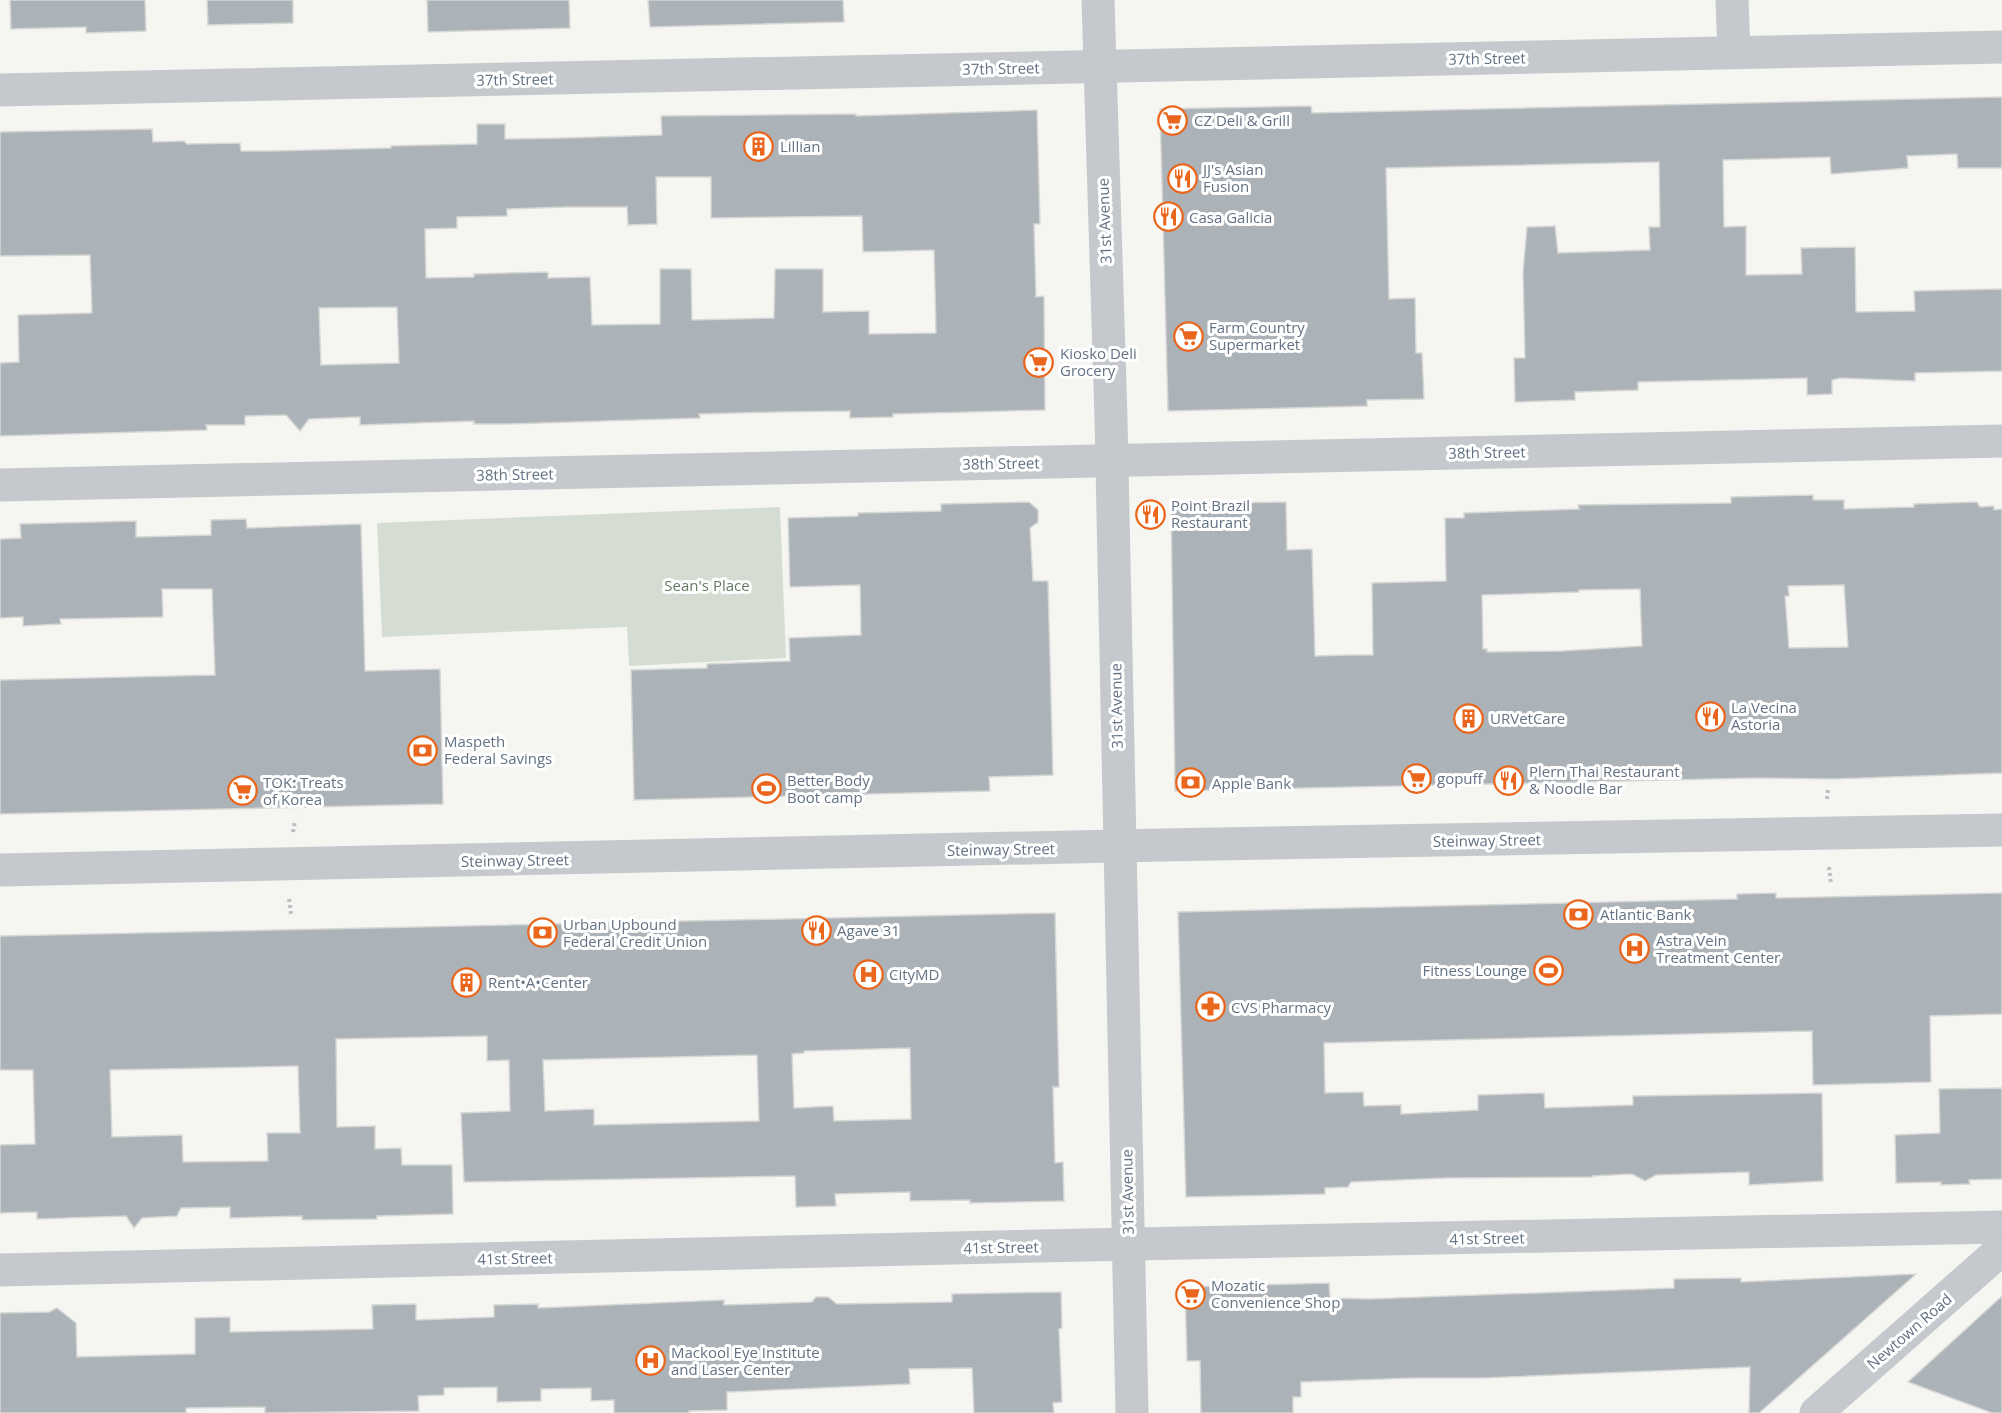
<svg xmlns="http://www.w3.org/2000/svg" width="2002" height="1413" viewBox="0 0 2002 1413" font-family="'Open Sans',sans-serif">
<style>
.green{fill:#d5ddd3}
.building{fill:#abb2b8;stroke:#d7d7d5;stroke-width:1.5;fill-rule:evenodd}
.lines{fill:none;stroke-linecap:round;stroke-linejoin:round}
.path{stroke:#bcbfc1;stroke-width:4;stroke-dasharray:3 3;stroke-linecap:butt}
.minor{stroke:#c5c8cc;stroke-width:33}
.labels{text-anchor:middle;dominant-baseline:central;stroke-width:6;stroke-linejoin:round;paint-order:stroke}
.street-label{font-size:15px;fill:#637284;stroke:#fff}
.poi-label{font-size:15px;fill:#637284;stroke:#fff;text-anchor:start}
.park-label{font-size:15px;fill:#647b62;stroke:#fff}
</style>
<rect width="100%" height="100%" fill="#f5f6f2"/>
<!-- green -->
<path class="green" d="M780,507L786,658L629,666L627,627L382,637L377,523Z"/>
<!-- building -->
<g class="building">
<path d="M10,0H145L146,31L86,33V27L11,29Z"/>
<path d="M207,0H293V23L208,25Z"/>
<path d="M427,0H569L570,28L428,32Z"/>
<path d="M648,0H843L844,22L650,27Z"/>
<path d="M2002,97V168H1958L1957,154L1907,156L1908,168L1831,174L1830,157L1723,160L1724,227L1746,226V275L1802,274L1801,248L1855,247L1856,312L1915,311L1914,291L2002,289V371L1915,373V381L1840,378L1832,380V394L1807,395V378L1638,382V390L1575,392V400L1515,402L1514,358H1525L1523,272L1527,227L1555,226L1558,253L1650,250L1649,227H1660L1659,162L1386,168L1389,299L1415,298L1416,353H1422L1424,399L1367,400V406L1168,411L1160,109L1311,106L1312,113Z"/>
<path d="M1037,110L1040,224H1034L1036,297L1044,296L1045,410L893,414V417L850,418V411L778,412L699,414L700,418L508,424H474V421L360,425V417L309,419L300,431L286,415L245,416V425H206L207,430L0,436V363L19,362L18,315L92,313L90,255L0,256V132L152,129L153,142L184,141L187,144L240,143L241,151H271L391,148V146L477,144V124H505V139L565,138L662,135L661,116L856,114V116ZM656,177H711V218L862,216L863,252L934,250L936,333L869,334V311L823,312V269H775L774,318L692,320L691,269H660V324L592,325L590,277L548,278V272L474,274V277L426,278L425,229L457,228V217L507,216V209L566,207H627L628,225L657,224ZM397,307L399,363L321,365L319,308Z"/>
<path d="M1813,495V500H1844V509L1914,507V504L1977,502L1980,507L1994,506V510L2002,509V773L1834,779L1755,778L1175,791L1171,504L1286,502L1287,550L1312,549L1315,656L1347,655H1373L1372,583L1446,581L1445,518H1464V513L1579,509L1578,505L1731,503V497ZM1844,585L1848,647L1789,648L1785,596H1789L1788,586ZM1640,589L1642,646L1562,651L1487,652V649H1483L1482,595L1579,592V590Z"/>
<path d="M1029,502L1038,510V522L1030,528L1033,581H1048L1053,775L989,777L990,791L634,800L631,670L707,668V664L790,661L789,638L861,635L860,585L790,587L788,518L858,516V513L941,511V504Z"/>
<path d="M246,519L247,528L361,524L365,671L440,669L443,804L0,814V680L215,675L212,589H162L163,617L60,619L61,624L23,626V617L0,618V539L21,538L20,524L136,521V537L211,535V520Z"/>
<path d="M1776,893V898L2002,893V1014L1930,1016L1931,1082L1813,1085L1812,1031L1324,1043L1325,1093L1363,1092L1364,1106L1401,1105V1114L1478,1110V1095L1544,1093L1545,1108L1633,1105V1096L1822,1093L1823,1181L1749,1185V1172L1656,1175L1645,1181L1632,1174L1592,1176V1177L1446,1178L1351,1182L1348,1187L1325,1188V1194L1186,1197L1178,912L1737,899V894Z"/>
<path d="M1055,913L1059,1087H1053L1055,1163L1063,1162L1064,1201L970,1203V1200L910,1201V1192L835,1194L836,1206L796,1207L795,1176L464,1182L461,1113L510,1111L509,1060L487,1061V1036L336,1039L337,1127L375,1126V1149L401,1148L402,1165H452L453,1214L377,1216V1219L302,1220V1216L230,1218V1207L181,1208L177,1216L142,1218L134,1228L126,1216L37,1219V1212L0,1213V1145L35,1144L33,1070H0V936ZM910,1048L911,1119L834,1121L833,1106L794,1108L792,1054L804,1053V1051ZM757,1055L759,1121L594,1125V1109L545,1111L543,1060ZM298,1066L300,1133H267L268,1161L183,1162L182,1135L112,1137L110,1070Z"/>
<path d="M2002,1088V1179L1969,1180L1970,1184L1941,1185V1182L1896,1183L1895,1135L1940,1133L1939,1089Z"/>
<path d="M1916,1274L1759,1413H1749L1750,1367L1483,1378H1414L1301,1382V1397H1293V1413H1201L1200,1361H1187L1185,1287L1329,1283L1330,1298L1368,1299L1674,1288V1279L1741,1278V1282Z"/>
<path d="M1061,1292L1062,1328L1059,1329L1062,1402L1053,1403L1054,1413H974L972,1368L909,1369L910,1384L727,1392V1410L689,1411V1413H614V1400L591,1401V1388L541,1389V1401L497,1402V1387L444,1388V1395L418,1396L419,1411L265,1413V1407L186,1408V1413H0V1313L49,1312L57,1308L76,1323L77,1357L116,1356L195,1354V1318L230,1317V1332L373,1329L372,1305L416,1304V1320L494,1317V1305L538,1304V1308L724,1300V1305L812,1302L816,1297H828L837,1304L952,1302V1294Z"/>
<path d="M2002,1296V1413H1992L1908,1382Z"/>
</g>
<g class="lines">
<!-- path -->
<g class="path">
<path d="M1827,799L1828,789"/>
<path d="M293,832L295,821"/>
<path d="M1829,867L1831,884"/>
<path d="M289,899L291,914"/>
</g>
<!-- minor -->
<g class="minor">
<path d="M1098,0L1111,419L1132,1413"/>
<path d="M1732,0L1734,52"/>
<path d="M0,90L2002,47"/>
<path d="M0,485L2002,441"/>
<path d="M0,870L1162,845L2002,830"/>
<path d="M0,1270L1085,1245L2002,1227"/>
<path d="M1816,1413L2002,1249"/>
</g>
</g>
<!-- icons -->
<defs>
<symbol id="supermarket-ring" viewBox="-11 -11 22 22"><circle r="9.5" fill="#fff" stroke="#ea661d" stroke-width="1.5"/><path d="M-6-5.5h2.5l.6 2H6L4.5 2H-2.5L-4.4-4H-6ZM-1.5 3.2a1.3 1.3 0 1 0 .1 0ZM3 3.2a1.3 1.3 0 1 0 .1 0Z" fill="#ea661d"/></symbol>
<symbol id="building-ring" viewBox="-11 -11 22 22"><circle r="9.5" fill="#fff" stroke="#ea661d" stroke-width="1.5"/><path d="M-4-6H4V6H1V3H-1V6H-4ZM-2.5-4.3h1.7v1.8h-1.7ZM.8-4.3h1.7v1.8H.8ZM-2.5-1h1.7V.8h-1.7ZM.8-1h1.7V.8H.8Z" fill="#ea661d"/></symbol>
<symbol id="restaurant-ring" viewBox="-11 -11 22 22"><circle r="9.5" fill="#fff" stroke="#ea661d" stroke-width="1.5"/><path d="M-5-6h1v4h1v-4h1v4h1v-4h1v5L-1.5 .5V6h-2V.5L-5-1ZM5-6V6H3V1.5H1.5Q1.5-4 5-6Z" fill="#ea661d"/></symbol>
<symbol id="bank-ring" viewBox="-11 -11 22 22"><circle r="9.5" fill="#fff" stroke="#ea661d" stroke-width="1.5"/><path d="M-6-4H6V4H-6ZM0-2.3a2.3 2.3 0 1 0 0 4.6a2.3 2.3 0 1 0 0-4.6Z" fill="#ea661d"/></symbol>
<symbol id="stadium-ring" viewBox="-11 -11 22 22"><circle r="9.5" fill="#fff" stroke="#ea661d" stroke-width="1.5"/><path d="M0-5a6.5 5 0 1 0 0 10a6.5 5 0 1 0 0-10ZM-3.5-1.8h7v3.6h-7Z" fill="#ea661d"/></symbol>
<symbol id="hospital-ring" viewBox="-11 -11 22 22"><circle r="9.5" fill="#fff" stroke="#ea661d" stroke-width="1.5"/><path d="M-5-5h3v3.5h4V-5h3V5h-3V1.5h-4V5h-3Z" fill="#ea661d"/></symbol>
<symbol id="pharmacy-ring" viewBox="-11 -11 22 22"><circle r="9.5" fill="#fff" stroke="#ea661d" stroke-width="1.5"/><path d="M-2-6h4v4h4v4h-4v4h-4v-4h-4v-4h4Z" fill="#ea661d"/></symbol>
</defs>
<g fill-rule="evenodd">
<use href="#supermarket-ring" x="1156" y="104" width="33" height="33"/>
<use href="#building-ring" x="742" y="130" width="33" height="33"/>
<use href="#restaurant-ring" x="1166" y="162" width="33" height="33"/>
<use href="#restaurant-ring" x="1152" y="200" width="33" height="33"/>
<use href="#supermarket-ring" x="1172" y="320" width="33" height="33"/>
<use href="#supermarket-ring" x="1022" y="346" width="33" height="33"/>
<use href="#restaurant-ring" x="1134" y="498" width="33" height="33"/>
<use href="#restaurant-ring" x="1694" y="700" width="33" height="33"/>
<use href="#building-ring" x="1452" y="702" width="33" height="33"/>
<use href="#bank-ring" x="406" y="734" width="33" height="33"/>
<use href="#supermarket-ring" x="1400" y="762" width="33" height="33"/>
<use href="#restaurant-ring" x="1492" y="764" width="33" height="33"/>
<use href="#bank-ring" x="1174" y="766" width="33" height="33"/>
<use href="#stadium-ring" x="750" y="772" width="33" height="33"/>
<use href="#supermarket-ring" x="226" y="774" width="33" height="33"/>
<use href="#bank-ring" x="1562" y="898" width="33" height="33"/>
<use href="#restaurant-ring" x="800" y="914" width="33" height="33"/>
<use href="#bank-ring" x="526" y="916" width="33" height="33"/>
<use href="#hospital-ring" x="1618" y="932" width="33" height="33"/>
<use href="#stadium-ring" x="1532" y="954" width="33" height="33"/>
<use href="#hospital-ring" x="852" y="958" width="33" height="33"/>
<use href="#building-ring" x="450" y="966" width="33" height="33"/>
<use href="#pharmacy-ring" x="1194" y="990" width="33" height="33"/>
<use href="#supermarket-ring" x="1174" y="1278" width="33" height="33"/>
<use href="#hospital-ring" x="634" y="1344" width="33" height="33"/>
</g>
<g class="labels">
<!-- street labels -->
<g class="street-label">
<text transform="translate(1487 58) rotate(-1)">37th Street</text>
<text transform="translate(1001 68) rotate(-1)">37th Street</text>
<text transform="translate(515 79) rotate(-1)">37th Street</text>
<text transform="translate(1104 221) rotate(-92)">31st Avenue</text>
<text transform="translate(1487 452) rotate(-1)">38th Street</text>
<text transform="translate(1001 463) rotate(-1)">38th Street</text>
<text transform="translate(515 474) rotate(-1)">38th Street</text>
<text transform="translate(1116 706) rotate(-91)">31st Avenue</text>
<text transform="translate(1487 840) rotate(-1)">Steinway Street</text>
<text transform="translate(1001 849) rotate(-1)">Steinway Street</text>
<text transform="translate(515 860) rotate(-1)">Steinway Street</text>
<text transform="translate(1127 1192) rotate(-91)">31st Avenue</text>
<text transform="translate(1487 1238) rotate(-1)">41st Street</text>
<text transform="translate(1001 1247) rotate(-1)">41st Street</text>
<text transform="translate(515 1258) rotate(-1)">41st Street</text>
<text transform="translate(1909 1331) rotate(-41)">Newtown Road</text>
</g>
<!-- poi labels -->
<g class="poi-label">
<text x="1194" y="120">CZ Deli &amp; Grill</text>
<text x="780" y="146">Lillian</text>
<text x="1203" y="169">JJ's Asian<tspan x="1203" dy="17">Fusion</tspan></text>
<text x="1189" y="217">Casa Galicia</text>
<text x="1209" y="327">Farm Country<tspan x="1209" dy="17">Supermarket</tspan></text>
<text x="1060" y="353">Kiosko Deli<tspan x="1060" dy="17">Grocery</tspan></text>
<text x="1171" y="505">Point Brazil<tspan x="1171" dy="17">Restaurant</tspan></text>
<text x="1731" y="707">La Vecina<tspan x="1731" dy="17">Astoria</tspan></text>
<text x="1490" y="718">URVetCare</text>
<text x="444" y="741">Maspeth<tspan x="444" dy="17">Federal Savings</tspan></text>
<text x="1529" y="771">Plern Thai Restaurant<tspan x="1529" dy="17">&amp; Noodle Bar</tspan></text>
<text x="1437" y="778">gopuff</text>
<text x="787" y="780">Better Body<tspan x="787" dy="17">Boot camp</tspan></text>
<text x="263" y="782">TOK: Treats<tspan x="263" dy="17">of Korea</tspan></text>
<text x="1212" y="783">Apple Bank</text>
<text x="1600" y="914">Atlantic Bank</text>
<text x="563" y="924">Urban Upbound<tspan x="563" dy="17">Federal Credit Union</tspan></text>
<text x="837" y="930">Agave 31</text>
<text x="1656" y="940">Astra Vein<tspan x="1656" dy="17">Treatment Center</tspan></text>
<text x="1527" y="970" text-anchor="end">Fitness Lounge</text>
<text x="889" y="974">CityMD</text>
<text x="488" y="982">Rent•A•Center</text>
<text x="1231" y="1007">CVS Pharmacy</text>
<text x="1211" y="1285">Mozatic<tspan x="1211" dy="17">Convenience Shop</tspan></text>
<text x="671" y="1352">Mackool Eye Institute<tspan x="671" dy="17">and Laser Center</tspan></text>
</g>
<!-- park labels -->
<g class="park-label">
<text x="707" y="585">Sean's Place</text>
</g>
</g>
</svg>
